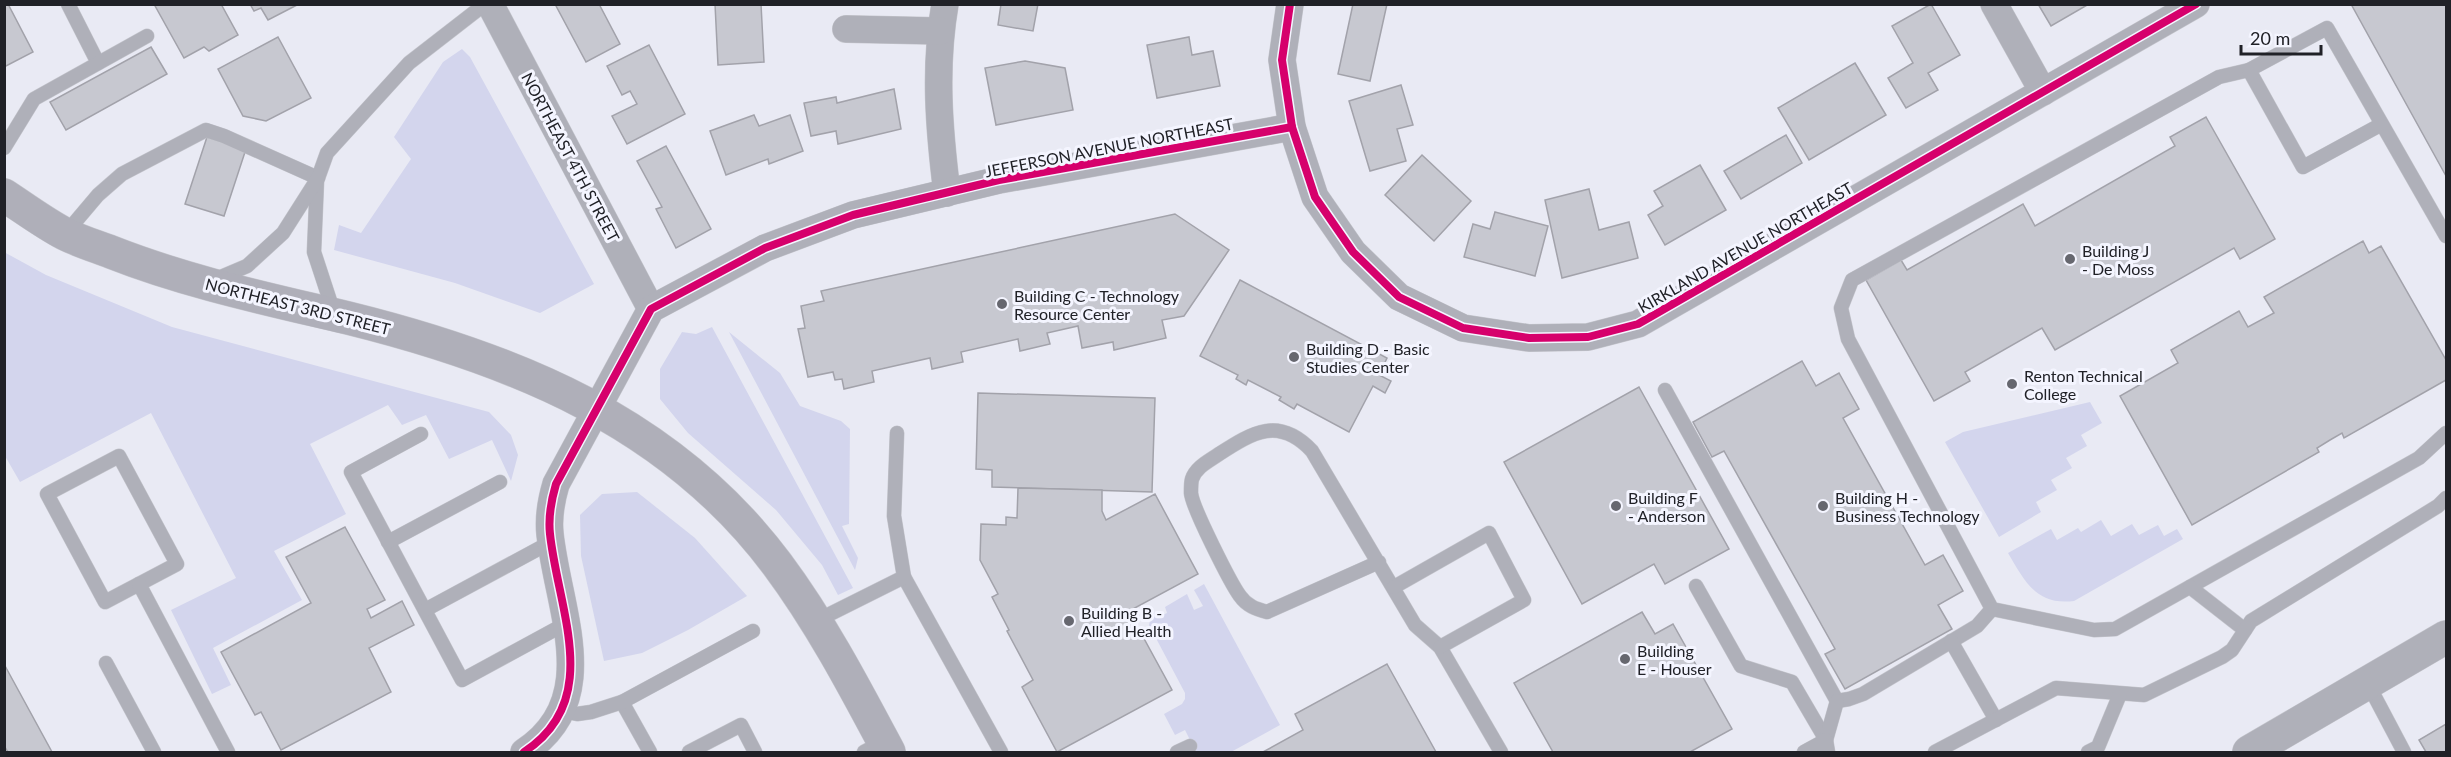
<svg xmlns="http://www.w3.org/2000/svg" width="2451" height="757" viewBox="0 0 2451 757" font-family="Lato,sans-serif">
<style>
.green{fill:#d3d5ed}
.building{fill:#c7c8d0;stroke:#a2a2aa;stroke-width:1.5}
.lines{fill:none;stroke-linecap:round;stroke-linejoin:round}
.service-casing{stroke:#c6c7ce;stroke-width:15}
.minor-casing{stroke:#c6c7ce;stroke-width:28}
.tertiary-casing{stroke:#c6c7ce;stroke-width:34}
.secondary-casing{stroke:#c6c7ce;stroke-width:34}
.service{stroke:#afb0b9;stroke-width:14}
.minor{stroke:#afb0b9;stroke-width:27}
.tertiary{stroke:#afb0b9;stroke-width:33}
.secondary{stroke:#afafb9;stroke-width:33}
.cycleway-casing{stroke:#f4f5ff;stroke-width:11}
.cycleway{stroke:#d6006c;stroke-width:8}
.poi-dot{fill:#66676f;stroke:#f4f5ff;stroke-width:2}
.labels{text-anchor:middle;dominant-baseline:central;stroke-width:6;stroke-linejoin:round;paint-order:stroke}
.street-label{font-size:16px;fill:#202127;stroke:#f4f5ff}
.poi-label{font-size:16px;fill:#202127;stroke:#f4f5ff;text-anchor:start}
</style>
<rect width="100%" height="100%" fill="#e9eaf4"/>
<!-- green -->
<g class="green">
<path d="M462,49L470,57L594,284L540,313L455,283L334,250L339,225L361,233L411,159L394,137L443,62Z"/>
<path d="M4,252L46,275L172,327L489,412L511,435L518,455L511,481L492,440L449,459L426,415L402,425L388,405L310,444L346,514L274,551L302,600L213,648L231,685L212,694L171,610L236,578L151,413L20,482L5,456Z"/>
<path d="M712,327L853,588L838,595L822,565L776,510L688,433L660,399V369L682,332L696,334Z"/>
<path d="M729,332L780,373L800,406L841,421L850,429L849,524L842,526L858,558L855,570Z"/>
<path d="M2090,402L2102,423L2081,435L2087,446L2066,458L2072,468L2051,480L2057,490L2036,502L2041,512L1999,537L1945,442L1963,432Z"/>
<path d="M637,492L695,538L747,596L688,630L642,653L604,661L581,556L580,515L602,494Z"/>
<path d="M2101,520L2111,536L2132,524L2139,535L2158,525L2164,536L2177,529L2183,539L2074,601C2036,606 2024,580 2008,553L2051,529L2057,540L2078,528L2081,532Z"/>
<path d="M1204,584L1280,725L1231,752H1196L1185,730L1175,735L1164,714L1182,704L1185,699V693L1149,625L1151,617L1155,612L1158,617L1167,613L1165,607L1187,594L1194,610L1203,606L1194,590Z"/>
</g>
<!-- building -->
<g class="building">
<path d="M4,4H8L33,52L4,67Z"/>
<path d="M154,4H221L238,35L209,51L204,47L184,58Z"/>
<path d="M250,4H296L297,5L268,20L261,8L254,11Z"/>
<path d="M555,4H599L620,44L586,62Z"/>
<path d="M715,4H761L764,62L718,65Z"/>
<path d="M1001,4H1038L1033,31L998,25Z"/>
<path d="M1353,4H1387L1370,81L1338,74Z"/>
<path d="M1931,4L1960,55L1928,73L1938,90L1906,108L1888,78L1913,63L1892,26Z"/>
<path d="M2038,4H2089L2051,26Z"/>
<path d="M2351,4H2446V176Z"/>
<path d="M278,37L311,98L266,121L243,116L218,69Z"/>
<path d="M1189,37L1192,55L1213,51L1220,86L1157,98L1147,45Z"/>
<path d="M649,45L685,114L627,144L612,116L637,104L630,91L622,95L607,66Z"/>
<path d="M151,47L167,74L66,130L50,102Z"/>
<path d="M1025,61L1065,68L1073,110L996,125L985,68Z"/>
<path d="M1855,63L1886,115L1809,160L1778,108Z"/>
<path d="M1401,85L1413,125L1397,129L1406,161L1370,171L1349,101Z"/>
<path d="M894,89L901,129L838,144L836,131L811,136L804,103L836,97L837,103Z"/>
<path d="M754,115L759,126L790,115L803,151L769,164L768,159L726,175L710,131Z"/>
<path d="M2206,117L2275,239L2240,259L2234,248L2055,350L2042,328L1965,372L1970,381L1934,401L1866,280L1901,260L1907,270L2023,204L2035,226L2175,146L2170,137Z"/>
<path d="M1786,135L1802,163L1741,199L1724,171Z"/>
<path d="M207,137L246,149L224,216L185,204Z"/>
<path d="M666,146L711,229L676,248L656,209L662,207L637,161Z"/>
<path d="M1422,155L1471,201L1434,241L1385,195Z"/>
<path d="M1700,165L1726,210L1665,245L1648,215L1663,206L1654,191Z"/>
<path d="M1589,189L1599,230L1629,222L1638,258L1562,278L1545,200Z"/>
<path d="M1495,212L1548,226L1535,276L1464,257L1473,224L1490,229Z"/>
<path d="M1175,214L1229,250L1184,316L1162,320L1166,338L1114,350L1113,342L1082,348L1078,326L1047,333L1050,344L1020,351L1018,339L961,352L963,362L932,369L930,358L872,371L874,382L844,389L842,379L835,380L833,372L808,377L798,329L805,328L801,306L824,301L821,291Z"/>
<path d="M2363,241L2369,253L2381,246L2446,360V380L2344,438L2342,433L2330,440L2317,448L2319,452L2192,525L2120,396L2178,363L2171,350L2239,311L2248,327L2274,313L2264,297Z"/>
<path d="M1240,280L1387,358L1379,375L1391,381L1385,393L1373,386L1349,432L1297,404L1294,409L1279,400L1281,397L1248,380L1246,385L1236,379L1238,375L1200,356Z"/>
<path d="M1802,361L1816,386L1839,373L1859,409L1843,418L1925,565L1943,555L1963,591L1938,605L1952,629L1845,689L1825,654L1835,649L1724,451L1712,457L1693,422Z"/>
<path d="M1639,387L1729,549L1665,584L1654,564L1582,604L1504,462Z"/>
<path d="M978,393L1155,398L1152,492L992,487V470L976,469Z"/>
<path d="M1018,488L1102,490V511L1106,520L1155,494L1198,574L1129,611L1172,690L1057,752L1022,687L1033,680L1007,631L1009,630L992,597L998,594L980,560L981,524L1006,525V517L1017,518Z"/>
<path d="M345,527L385,600L367,609L371,618L402,601L414,625L369,648L391,692L281,750L261,712L255,715L221,652L311,603L286,557Z"/>
<path d="M1642,612L1655,634L1673,624L1732,729L1690,752H1553L1514,683Z"/>
<path d="M4,664L52,752H8L4,746Z"/>
<path d="M1387,664L1436,752H1263L1303,730L1295,714Z"/>
<path d="M2446,724V752H2426L2419,740Z"/>
</g>
<g class="lines">
<defs>
<g id="service">
<path d="M68,4L98,63"/>
<path d="M2249,70L2219,77L1852,280L1841,308L1848,339L1992,609L2094,630L2115,629L2419,458L2446,433"/>
<path d="M2382,124L2303,167L2249,70L2327,28L2446,236"/>
<path d="M4,148L34,99L147,36"/>
<path d="M317,180L314,252L334,313"/>
<path d="M65,234L98,195L122,174L206,130L224,136L318,178"/>
<path d="M214,280L247,266L283,233L318,178L327,153L409,63L485,4"/>
<path d="M1665,390L1837,701L1849,699L1863,694L1977,626L1992,609"/>
<path d="M421,434L351,472L462,680L565,624"/>
<path d="M119,456L177,564L105,602L47,494Z"/>
<path d="M388,542L500,482"/>
<path d="M1379,562L1267,612C1256,609 1247,606 1240,596C1231,584 1192,507 1191,493C1191,489 1191,482 1192,479C1196,467 1209,461 1219,454C1253,432 1279,416 1312,451L1415,625L1440,647L1501,752"/>
<path d="M904,577L1001,752"/>
<path d="M139,584L228,752"/>
<path d="M1696,586L1741,666L1792,682L1826,740"/>
<path d="M1394,587L1489,533L1524,600L1440,647"/>
<path d="M2190,587L2245,630"/>
<path d="M425,610L551,542"/>
<path d="M816,621L904,577L894,516L897,433"/>
<path d="M1951,641L1996,720"/>
<path d="M106,663L154,752"/>
<path d="M2367,682L2404,752"/>
<path d="M622,702L650,752"/>
<path d="M562,711L577,714L591,712L622,702L753,631"/>
<path d="M1826,740L1837,701"/>
<path d="M689,752L741,725L755,752"/>
<path d="M864,752L883,742"/>
<path d="M1177,752L1190,746"/>
<path d="M1804,752L1826,740L1828,752"/>
<path d="M1935,752L2056,688L2144,695L2222,657L2232,650L2251,621L2438,506L2446,498"/>
<path d="M2088,752L2098,747L2120,694"/>
</g>
<g id="minor">
<path d="M490,4L651,309"/>
<path d="M945,4C934,68 939,129 947,193"/>
<path d="M1290,4L1282,60L1292,127L1315,197L1353,252L1399,297L1463,328L1529,338L1588,337L1638,324L2196,4"/>
<path d="M1994,4L2043,92"/>
<path d="M846,29L940,31"/>
<path d="M524,752C604,700 558,610 550,534C548,516 551,501 556,484L651,309L765,248L853,215L999,180L1292,127"/>
</g>
<path id="tertiary" d="M2249,752L2446,637"/>
<path id="secondary" d="M4,195C24,208 44,223 65,234C79,241 95,246 111,252C187,282 268,299 348,318C514,359 671,422 777,564C821,623 855,688 889,752"/>
</defs>
<!-- service casing -->
<use href="#service" class="service-casing"/>
<!-- minor casing -->
<use href="#minor" class="minor-casing"/>
<!-- tertiary casing -->
<use href="#tertiary" class="tertiary-casing"/>
<!-- secondary casing -->
<use href="#secondary" class="secondary-casing"/>
<!-- service -->
<use href="#service" class="service"/>
<!-- minor -->
<use href="#minor" class="minor"/>
<!-- tertiary -->
<use href="#tertiary" class="tertiary"/>
<!-- secondary -->
<use href="#secondary" class="secondary"/>
<defs>
<g id="cycleway">
<path d="M1290,4L1282,60L1292,127L1315,197L1353,252L1399,297L1463,328L1529,338L1588,337L1638,324L2196,4"/>
<path d="M524,752C604,700 558,610 550,534C548,516 551,501 556,484L651,309L765,248L853,215L999,180L1292,127"/>
</g>
</defs>
<!-- cycleway casing -->
<use href="#cycleway" class="cycleway-casing"/>
<!-- cycleway -->
<use href="#cycleway" class="cycleway"/>
</g>
<!-- markers -->
<g class="poi-dot">
<circle cx="2070" cy="259" r="6"/>
<circle cx="1002" cy="304" r="6"/>
<circle cx="1294" cy="357" r="6"/>
<circle cx="2012" cy="384" r="6"/>
<circle cx="1616" cy="506" r="6"/>
<circle cx="1823" cy="506" r="6"/>
<circle cx="1069" cy="621" r="6"/>
<circle cx="1625" cy="659" r="6"/>
</g>
<g class="labels">
<!-- street labels -->
<g class="street-label">
<text transform="translate(1109 147) rotate(-11)">JEFFERSON AVENUE NORTHEAST</text>
<text transform="translate(571 157) rotate(62)">NORTHEAST 4TH STREET</text>
<text transform="translate(1745 247) rotate(-30)">KIRKLAND AVENUE NORTHEAST</text>
<text transform="translate(298 306) rotate(14)">NORTHEAST 3RD STREET</text>
</g>
<!-- poi labels -->
<g class="poi-label">
<text x="2082" y="250">Building J<tspan x="2082" dy="18">- De Moss</tspan></text>
<text x="1014" y="295">Building C - Technology<tspan x="1014" dy="18">Resource Center</tspan></text>
<text x="1306" y="348">Building D - Basic<tspan x="1306" dy="18">Studies Center</tspan></text>
<text x="2024" y="375">Renton Technical<tspan x="2024" dy="18">College</tspan></text>
<text x="1628" y="497">Building F<tspan x="1628" dy="18">- Anderson</tspan></text>
<text x="1835" y="497">Building H -<tspan x="1835" dy="18">Business Technology</tspan></text>
<text x="1081" y="612">Building B -<tspan x="1081" dy="18">Allied Health</tspan></text>
<text x="1637" y="650">Building<tspan x="1637" dy="18">E - Houser</tspan></text>
</g>
</g>
<!-- border -->
<rect width="2451" height="757" fill="none" stroke="#202127" stroke-width="12"/>
<!-- scale -->
<path d="M2241 45v9h80v-9" fill="none" stroke="#202127" stroke-width="3"/>
<text x="2250" y="45" font-size="18" fill="#202127" stroke="#f4f5ff" stroke-width="4.5" paint-order="stroke">20 m</text>
</svg>
